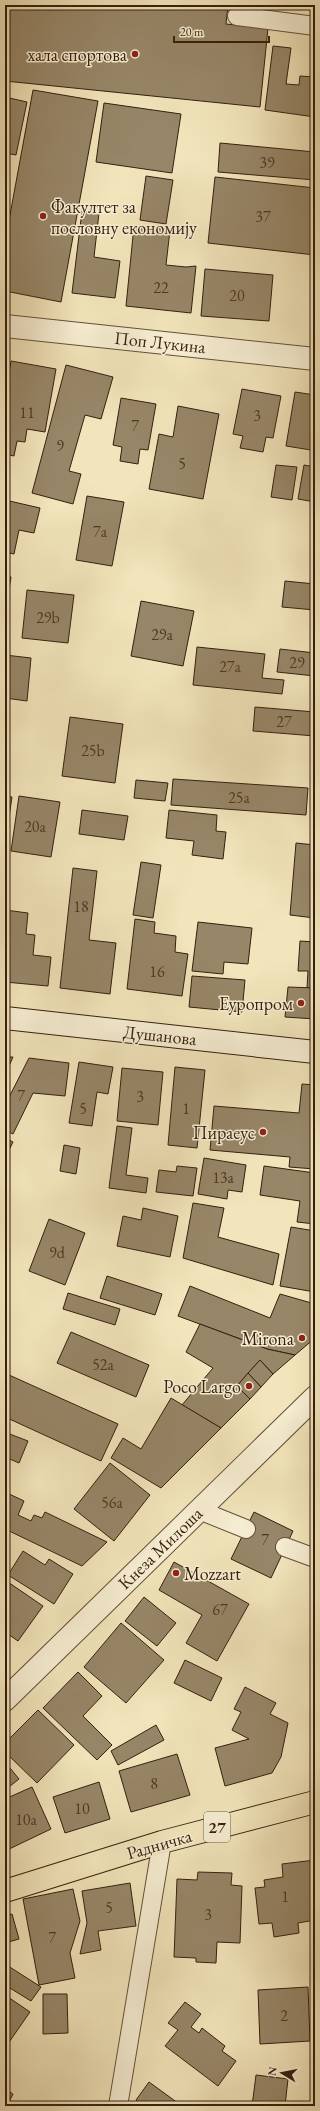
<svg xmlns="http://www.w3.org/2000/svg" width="320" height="2111" viewBox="0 0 320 2111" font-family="'EB Garamond',serif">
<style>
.building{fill:#978668;stroke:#351f0e}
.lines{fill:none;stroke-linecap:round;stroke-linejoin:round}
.lane-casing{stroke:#645039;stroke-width:20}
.street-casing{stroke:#645039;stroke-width:24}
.secondary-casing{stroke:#351f0e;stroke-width:24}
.primary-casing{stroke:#351f0e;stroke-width:24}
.lane{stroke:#f7eed3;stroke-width:18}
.street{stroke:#f7eed3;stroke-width:22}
.secondary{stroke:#f7eed3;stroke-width:22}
.primary{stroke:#f2e5bb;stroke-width:22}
.poi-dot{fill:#8f2418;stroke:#f7eed3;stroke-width:1.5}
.labels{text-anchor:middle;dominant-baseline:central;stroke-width:3;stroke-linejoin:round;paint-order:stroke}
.number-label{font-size:16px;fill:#4e3924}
.shield{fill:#f7eed3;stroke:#6f5d49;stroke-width:1}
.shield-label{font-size:17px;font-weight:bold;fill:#351f0e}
.poi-label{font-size:18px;fill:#351f0e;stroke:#f7eed3;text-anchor:end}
.street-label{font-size:18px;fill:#351f0e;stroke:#f7eed3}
</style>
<rect width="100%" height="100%" fill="#f2e5bb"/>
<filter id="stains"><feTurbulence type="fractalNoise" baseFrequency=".005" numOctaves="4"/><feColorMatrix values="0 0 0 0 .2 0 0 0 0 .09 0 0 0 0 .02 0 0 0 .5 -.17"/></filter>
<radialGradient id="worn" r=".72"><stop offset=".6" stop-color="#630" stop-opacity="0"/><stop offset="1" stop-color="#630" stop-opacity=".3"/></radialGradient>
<!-- building -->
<g class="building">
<path d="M5,5H228L226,24L268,28L260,107L5,81Z"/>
<path d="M273,46L291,48L286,84L299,85L300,76L315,77V117L265,110Z"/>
<path d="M33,90L98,101L61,302L5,291V242Z"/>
<path d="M5,97L27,102L16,155L5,153Z"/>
<path d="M104,103L181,114L172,173L96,162Z"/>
<path d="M220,143L315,152V180L218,172Z"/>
<path d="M146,176L173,180L166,224L140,220Z"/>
<path d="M215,177L315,188V255L208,243Z"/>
<path d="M82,211L99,213L94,257L120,261L115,298L72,293Z"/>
<path d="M134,226L170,230L166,265L186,267L196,266L191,313L126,306Z"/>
<path d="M205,269L273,275L269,321L201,316Z"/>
<path d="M11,361L56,369L45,432L27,429L25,442L17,441L14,456L5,454V395Z"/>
<path d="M66,365L113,377L101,419L85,415L69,471L81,474L73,504L32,493Z"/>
<path d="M242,389L281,396L273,438L266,437L263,452L240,448L243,436L233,434Z"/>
<path d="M295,392L315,395V428L311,450L286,446Z"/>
<path d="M121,398L156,404L148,450L140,449L138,464L120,461L122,447L113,445Z"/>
<path d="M178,406L219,414L203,499L149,489L159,434L173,437Z"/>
<path d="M276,465L297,467L292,500L271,497Z"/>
<path d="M304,465L315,467V502L298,499Z"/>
<path d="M87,496L124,502L112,566L76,560Z"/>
<path d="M5,500L40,508L34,533L19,530L14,554L5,552Z"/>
<path d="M5,576L11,577L5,614Z"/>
<path d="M285,581L315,584V610L282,607Z"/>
<path d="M27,590L74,595L68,643L22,638Z"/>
<path d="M141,601L194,611L183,666L131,656Z"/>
<path d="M197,647L265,654L262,678L284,680L282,694L193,685Z"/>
<path d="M280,649L315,653V676L277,672Z"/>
<path d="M5,655L31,658L27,701L5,698Z"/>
<path d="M255,707L315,712V736L253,731Z"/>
<path d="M70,717L123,724L115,783L62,776Z"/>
<path d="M173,779L308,788L306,815L171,805Z"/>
<path d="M136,780L168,783L165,801L134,798Z"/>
<path d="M5,796L12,797L5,844Z"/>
<path d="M19,796L60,802L51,857L11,851Z"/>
<path d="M82,810L128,816L124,840L79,834Z"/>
<path d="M169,810L217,815L216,831L226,832L223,859L192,855L194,841L166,838Z"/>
<path d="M296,843L315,845V918L290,915Z"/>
<path d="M141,862L161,865L153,918L133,915Z"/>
<path d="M73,868L97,871L89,940L116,943L110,994L60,988Z"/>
<path d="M5,910L28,913L26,934L35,935L33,955L51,957L48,986L5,982Z"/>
<path d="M135,919L155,922L154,933L176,936L175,952L188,954L182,996L127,989Z"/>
<path d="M198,922L252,928L248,964L224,962L223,974L192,971Z"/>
<path d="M300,941L315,942V988H307L308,971H298Z"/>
<path d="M192,976L245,980L242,1012L189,1007Z"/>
<path d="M288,987L315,988V1019L285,1017Z"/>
<path d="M5,1057H13L5,1075Z"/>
<path d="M29,1058L69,1063L65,1096L33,1093L13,1134L5,1130V1105Z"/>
<path d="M79,1062L113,1067L108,1094L97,1092L92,1126L69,1123Z"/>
<path d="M175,1067L205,1070L197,1148L168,1145Z"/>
<path d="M122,1068L163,1072L158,1125L117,1121Z"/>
<path d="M302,1084L315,1085V1169L289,1167L290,1157L210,1150L214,1106L299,1113Z"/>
<path d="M117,1126L132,1128L126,1175L148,1178L146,1193L109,1188Z"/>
<path d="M5,1138L13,1142L5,1158Z"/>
<path d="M64,1145L80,1148L76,1174L60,1171Z"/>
<path d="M204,1158L246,1165L242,1192L228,1190L227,1199L198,1194Z"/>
<path d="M177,1166L197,1168L193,1196L156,1192L159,1170L176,1172Z"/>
<path d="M264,1166L315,1173V1224L297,1222L300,1201L260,1195Z"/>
<path d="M193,1203L224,1208L218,1237L279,1254L273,1285L183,1258Z"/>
<path d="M143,1208L178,1216L170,1257L117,1246L123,1216L141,1220Z"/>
<path d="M49,1219L85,1233L65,1285L29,1271Z"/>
<path d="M291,1227L315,1231V1292L280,1286Z"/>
<path d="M107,1276L162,1294L155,1315L100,1298Z"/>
<path d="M190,1286L270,1318L280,1294L315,1304V1338L295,1355L267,1349L178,1316Z"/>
<path d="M68,1293L120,1309L115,1325L63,1309Z"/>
<path d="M200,1324L267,1349L295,1355L273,1374L260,1360L237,1386L250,1399L221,1428L182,1405L213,1368L186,1352Z"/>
<path d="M71,1332L149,1365L136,1397L57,1363Z"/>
<path d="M260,1360L273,1374L261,1387L248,1373Z"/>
<path d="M248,1373L261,1387L250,1399L237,1386Z"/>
<path d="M9,1375L118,1424L101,1461L5,1417V1385Z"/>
<path d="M171,1398L221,1428L161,1488L111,1458L123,1438L141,1449Z"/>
<path d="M5,1423L10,1425L7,1433L28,1441L19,1463L5,1457Z"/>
<path d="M110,1463L150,1495L114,1541L74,1509Z"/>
<path d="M5,1492L24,1501L18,1515L31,1521L34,1515L42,1518L45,1512L107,1542L82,1566L5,1529Z"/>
<path d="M254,1512L293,1531L271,1578L231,1559Z"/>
<path d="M23,1551L45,1565L49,1559L73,1574L54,1604L8,1575Z"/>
<path d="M174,1562L249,1604L217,1661L186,1643L202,1615L159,1590Z"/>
<path d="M5,1580L43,1606L18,1641L5,1632Z"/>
<path d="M144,1597L176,1623L157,1646L125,1621Z"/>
<path d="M121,1623L164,1660L126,1703L84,1667Z"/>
<path d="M185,1660L222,1678L211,1701L174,1683Z"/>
<path d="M78,1672L102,1696L83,1716L112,1745L97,1760L43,1708Z"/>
<path d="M245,1687L276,1703L270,1714L288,1723L281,1757L272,1773L225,1786L215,1748L249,1739L232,1730L241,1712L234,1709Z"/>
<path d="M38,1710L74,1745L37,1783L5,1752V1743Z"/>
<path d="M156,1725L164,1740L118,1765L111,1751Z"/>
<path d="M177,1754L190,1795L131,1812L119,1771Z"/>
<path d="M5,1762L19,1779L5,1790Z"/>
<path d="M99,1782L110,1819L65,1833L53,1797Z"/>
<path d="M32,1787L51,1829L5,1851V1809L7,1808L5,1799Z"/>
<path d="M315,1860V1903H313L315,1920L298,1923L299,1933L274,1937L272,1923L259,1924L255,1888L265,1887L264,1880L283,1877L282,1864Z"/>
<path d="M198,1872L232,1873L231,1885L242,1886L240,1943L217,1942L216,1963L196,1962V1958L174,1957L177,1879L197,1880Z"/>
<path d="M130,1883L136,1926L98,1931L101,1950L80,1954L87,1923L82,1891Z"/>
<path d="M73,1889L80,1921L70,1953L75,1978L39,1985L23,1899Z"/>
<path d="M12,1914L19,1939L5,1943V1916Z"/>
<path d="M5,1964L41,1987L31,2001L5,1985Z"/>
<path d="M308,1987L310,2041L260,2044L258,1990Z"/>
<path d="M43,1994H67L68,2033L43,2034Z"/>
<path d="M5,1995L30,2012L5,2048Z"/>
<path d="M185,2002L201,2014L191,2027L199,2033L202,2028L225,2046L222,2051L236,2061L218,2086L165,2046L178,2030L168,2023Z"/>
<path d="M256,2075L288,2079L285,2106H252Z"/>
<path d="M149,2082L182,2106H144L136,2100Z"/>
<path d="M5,2089L13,2094L7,2106H5Z"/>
</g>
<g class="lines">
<defs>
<g id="lane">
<path d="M237,16L315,26"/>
<path d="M199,1510L246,1529"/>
<path d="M285,1547L315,1558"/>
<path d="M118,2106L162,1842"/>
</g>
<g id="street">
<path d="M5,326L315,359"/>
<path d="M5,1700L315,1397"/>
</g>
<path id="secondary" d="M5,1018L315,1052"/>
<path id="primary" d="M5,1891L162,1842L315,1802"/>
</defs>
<!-- lane casing -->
<use href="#lane" class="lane-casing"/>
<!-- street casing -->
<use href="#street" class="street-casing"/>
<!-- secondary casing -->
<use href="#secondary" class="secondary-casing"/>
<!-- primary casing -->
<use href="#primary" class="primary-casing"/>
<!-- lane -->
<use href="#lane" class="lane"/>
<!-- street -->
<use href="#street" class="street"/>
<!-- secondary -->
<use href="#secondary" class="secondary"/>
<!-- primary -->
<use href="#primary" class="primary"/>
</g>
<!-- markers -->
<g class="poi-dot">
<circle cx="135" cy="54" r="4"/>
<circle cx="43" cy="216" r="4"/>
<circle cx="301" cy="1003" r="4"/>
<circle cx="263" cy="1132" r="4"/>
<circle cx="302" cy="1338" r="4"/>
<circle cx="249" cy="1386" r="4"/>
<circle cx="176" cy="1573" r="4"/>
</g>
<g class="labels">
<!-- number labels -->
<g class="number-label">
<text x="267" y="162">39</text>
<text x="263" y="216">37</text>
<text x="161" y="287">22</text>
<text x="237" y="295">20</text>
<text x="27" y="412">11</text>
<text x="257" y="415">3</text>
<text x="135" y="425">7</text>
<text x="60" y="445">9</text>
<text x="182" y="463">5</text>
<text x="100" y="531">7a</text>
<text x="48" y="617">29b</text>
<text x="162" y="634">29a</text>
<text x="297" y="662">29</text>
<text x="230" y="666">27a</text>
<text x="284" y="721">27</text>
<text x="93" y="750">25b</text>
<text x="239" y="797">25a</text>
<text x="35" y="826">20a</text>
<text x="81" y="906">18</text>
<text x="157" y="971">16</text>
<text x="21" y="1095">7</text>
<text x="140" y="1096">3</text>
<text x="83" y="1108">5</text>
<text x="186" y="1108">1</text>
<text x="223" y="1177">13a</text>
<text x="57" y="1252">9d</text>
<text x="103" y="1364">52a</text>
<text x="112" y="1502">56a</text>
<text x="265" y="1539">7</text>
<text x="220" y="1609">67</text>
<text x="154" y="1783">8</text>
<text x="82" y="1808">10</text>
<text x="26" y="1819">10a</text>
<text x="285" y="1896">1</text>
<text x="109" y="1907">5</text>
<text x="208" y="1914">3</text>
<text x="52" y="1937">7</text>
<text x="284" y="2015">2</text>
</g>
<!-- shield labels -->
<rect class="shield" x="204" y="1812" width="26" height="30" rx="3"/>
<g class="shield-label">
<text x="217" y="1827">27</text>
</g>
<!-- poi labels -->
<g class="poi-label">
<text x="127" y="54">хала спортова</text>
<text x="51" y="206" text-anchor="start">Факултет за<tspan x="51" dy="21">пословну економију</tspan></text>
<text x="293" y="1003">Еуропром</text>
<text x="255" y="1132">Пираеус</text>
<text x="294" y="1338">Mirona</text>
<text x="241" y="1386">Poco Largo</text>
<text x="184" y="1573" text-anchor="start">Mozzart</text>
</g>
<!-- street labels -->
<g class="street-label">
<text transform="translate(160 342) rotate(6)">Поп Лукина</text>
<text transform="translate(160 1035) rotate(6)">Душанова</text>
<text transform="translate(160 1548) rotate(-44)">Кнеза Милоша</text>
<text transform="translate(159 1844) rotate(-16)">Радничка</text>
</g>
</g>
<!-- margin -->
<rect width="320" height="2111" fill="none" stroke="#f2e5bb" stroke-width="20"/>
<rect x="6" y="6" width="308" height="2099" fill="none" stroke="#351f0e" stroke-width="2"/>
<rect x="10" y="10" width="300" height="2091" fill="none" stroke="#351f0e"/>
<!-- north arrow -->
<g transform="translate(282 2073) rotate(280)" stroke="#f7eed3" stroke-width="3" paint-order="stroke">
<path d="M0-3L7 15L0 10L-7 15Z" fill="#351f0e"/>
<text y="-6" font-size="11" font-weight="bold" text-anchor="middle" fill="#351f0e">N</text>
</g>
<!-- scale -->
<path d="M174 36v6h95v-6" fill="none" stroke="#351f0e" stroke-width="2"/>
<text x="180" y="36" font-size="12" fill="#351f0e" stroke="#f7eed3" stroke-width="3" paint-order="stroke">20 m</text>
<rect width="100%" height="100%" filter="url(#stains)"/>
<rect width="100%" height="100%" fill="url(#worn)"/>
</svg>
